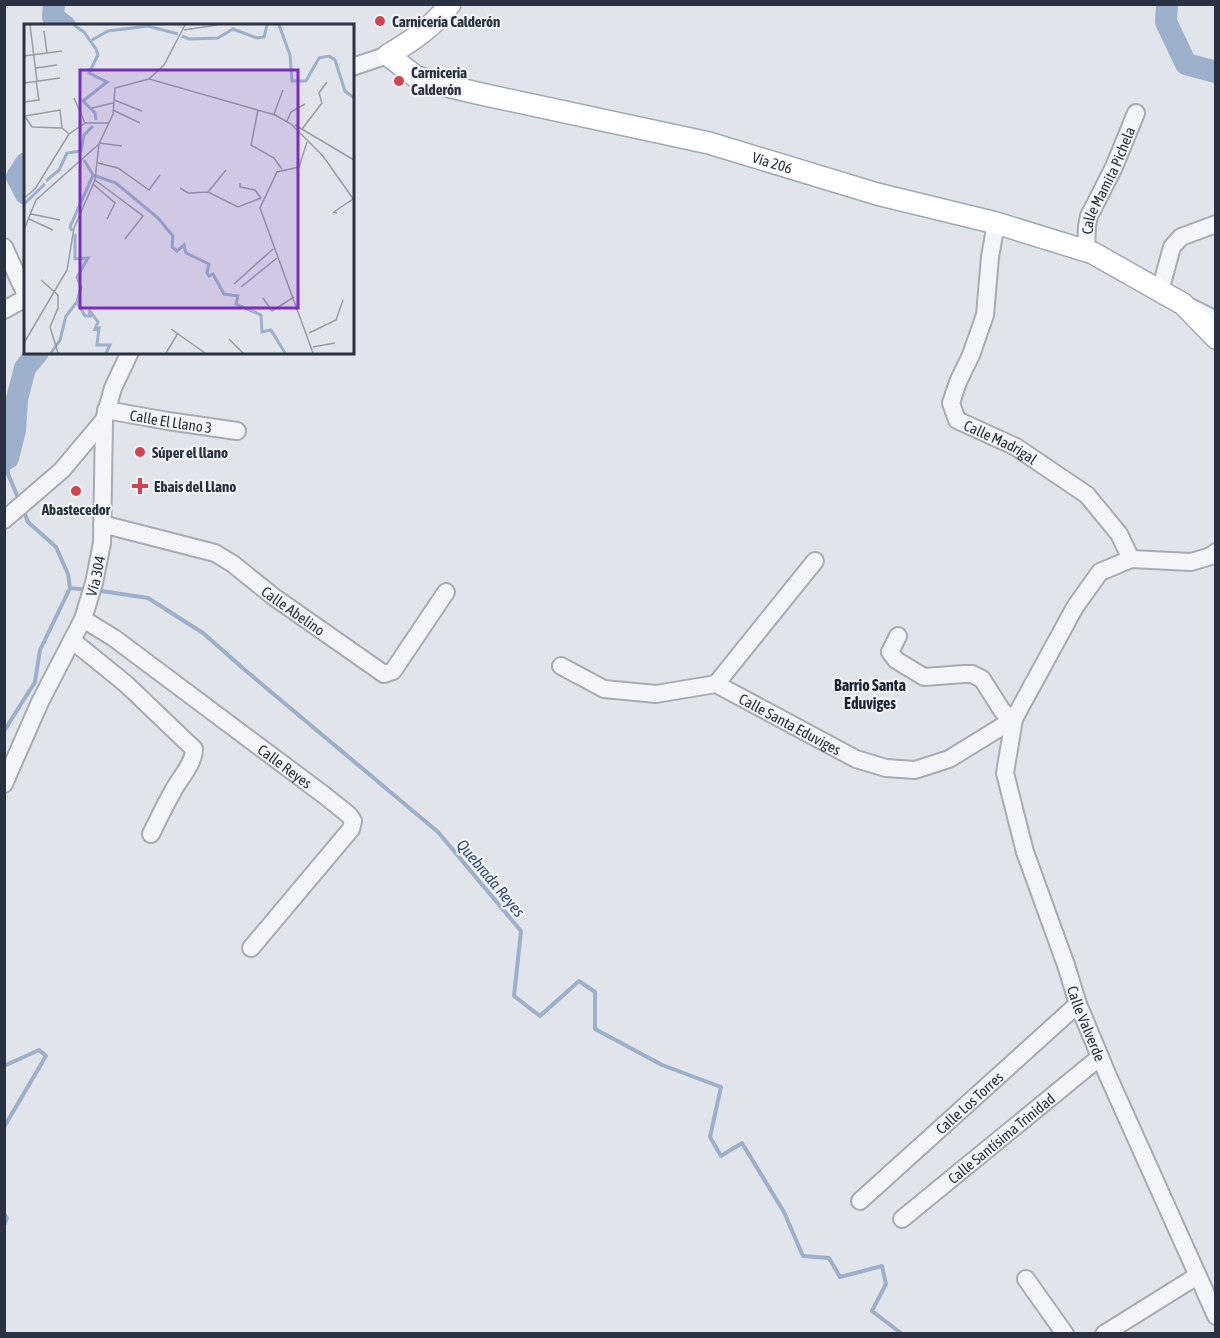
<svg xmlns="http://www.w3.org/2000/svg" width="1220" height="1338" font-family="'Asap Condensed',sans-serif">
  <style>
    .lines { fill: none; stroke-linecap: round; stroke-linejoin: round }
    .stream { stroke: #9cafcb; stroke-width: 4 }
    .river { stroke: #9cafcb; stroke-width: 22 }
    .minor-casing { stroke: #a6abb4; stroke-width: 20 }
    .major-casing { stroke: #a0a8b6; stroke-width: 24 }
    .minor { stroke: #f4f5f8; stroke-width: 16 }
    .major { stroke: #fff; stroke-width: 21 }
    .poi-dot { fill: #d04550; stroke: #f1f3f7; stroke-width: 2 }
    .labels { text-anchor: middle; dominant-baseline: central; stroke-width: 4.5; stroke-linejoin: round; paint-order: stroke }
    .poi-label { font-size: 15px; font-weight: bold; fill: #293142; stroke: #f1f3f7; text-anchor: start }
    .street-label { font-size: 15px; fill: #293142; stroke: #f1f3f7 }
    .neighbourhood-label { font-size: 16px; font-weight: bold; fill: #1b2233; stroke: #f1f3f7 }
    .water-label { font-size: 16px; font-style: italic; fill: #334c77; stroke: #f1f3f7 }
    .inset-river { fill: none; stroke: #9cafcb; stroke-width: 3 }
    .inset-road { fill: none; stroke: #979ca7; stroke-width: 1.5 }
    .view { fill: #7b2cbf; fill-opacity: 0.15; stroke: #7b2cbf; stroke-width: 3 }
    .inset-edge { fill: none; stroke: #293142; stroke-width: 3 }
  </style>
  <rect width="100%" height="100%" fill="#e1e4ea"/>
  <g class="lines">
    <path class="stream" d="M 8,458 L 8,474 L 19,500
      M 70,588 L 88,590
      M 95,590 L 148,598 L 203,633 L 245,670 L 438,832 L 521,931 L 514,996 L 540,1016 L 579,981 L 595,992 L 595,1029 L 662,1065 L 721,1087 L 710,1137 L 721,1156 L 742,1143 L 784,1212 L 803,1256 L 829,1258 L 840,1277 L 882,1266 L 886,1284 L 872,1311 L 902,1334
      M 4,731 L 35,682 L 40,650 L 70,588 L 68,574 L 56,547 L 28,522 L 23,509
      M 4,1066 L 39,1050 L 46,1056 L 4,1127
      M 4,1214 L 7,1218 L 4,1225"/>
    <path class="river" d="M 54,4 L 53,17 L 65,26
      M 1167,4 L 1166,22 L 1186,64 L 1216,72
      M 26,163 L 17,177 L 26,194
      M 4,460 L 8,458 L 15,430 L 17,399 L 25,368 L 38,352"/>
    <defs>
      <g id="minor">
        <path d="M 352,67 L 388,55"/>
        <path id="s1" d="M 996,223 L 990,257 L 985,315 L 971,355 L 958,382 L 951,403 L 957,420 L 1016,447 L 1087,495 L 1119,534 L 1131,559"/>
        <path d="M 4,247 L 26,295"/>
        <path id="s2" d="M 1086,251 L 1087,226 L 1089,216 L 1114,167 L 1136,113"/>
        <path d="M 1160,291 L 1172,247 L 1181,237 L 1216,224"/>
        <path d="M 1192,308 L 1216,320"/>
        <path d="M 4,310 L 26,298"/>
        <path id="s3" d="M 106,410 L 168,421 L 237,431"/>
        <path d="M 4,520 L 62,470 L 104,420"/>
        <path id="s4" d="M 102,524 L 215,553 L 233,564 L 274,597 L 384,674 L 393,671 L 446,592"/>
        <path id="s5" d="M 1216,552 L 1211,556 L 1191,562 L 1131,559 L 1100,572 L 1075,607 L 1014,719 L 1005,773 L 1025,852 L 1066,965 L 1078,1004 L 1108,1076 L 1216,1316"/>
        <path id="s6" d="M 83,619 L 114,638 L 324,795 L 349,815 L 353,821 L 351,829 L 251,948"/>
        <path d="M 898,636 L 890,652 L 896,660 L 924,677 L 964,674 L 972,674 L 982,679 L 1003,712 L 1014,719"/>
        <path d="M 73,641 L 126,684 L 194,749 C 194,764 179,779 173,791 C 165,805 158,820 151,834"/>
        <path id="s7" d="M 561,666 L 604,689 L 656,694 L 716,684 L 856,759 L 886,768 L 915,770 L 949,759 L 1014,719"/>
        <path d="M 716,684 L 815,561"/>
        <path id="s8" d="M 4,784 L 40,702 L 83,619 L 94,583 L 102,543 L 104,420 L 113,388 L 130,352"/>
        <path id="s9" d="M 860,1201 L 1078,1004"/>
        <path id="s10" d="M 902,1219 L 1100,1057"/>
        <path d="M 1026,1279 L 1065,1334"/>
        <path d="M 1104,1334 L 1197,1276"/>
      </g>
      <g id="major">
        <path id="s11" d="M 450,4 C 434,26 412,41 388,55 L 415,76 L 434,83 L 481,94 L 709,143 L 877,194 L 996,223 L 1093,253 L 1183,304 L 1216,338"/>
      </g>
    </defs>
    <use href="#minor" class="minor-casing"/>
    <use href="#major" class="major-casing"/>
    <use href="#minor" class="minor"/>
    <use href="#major" class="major"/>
  </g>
  <g class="poi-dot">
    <circle cx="380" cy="21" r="6"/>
    <circle cx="399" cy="81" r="6"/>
    <circle cx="140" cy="452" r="6"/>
    <path d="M137 477h6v6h6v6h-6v6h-6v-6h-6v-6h6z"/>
    <circle cx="76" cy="491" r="6"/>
  </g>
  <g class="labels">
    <g class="poi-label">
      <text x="392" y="21">Carnicería Calderón</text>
      <text x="411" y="72">Carniceria<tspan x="411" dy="17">Calderón</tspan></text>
      <text x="152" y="452">Súper el llano</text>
      <text x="154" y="486">Ebais del Llano</text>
      <text x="76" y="509" text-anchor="middle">Abastecedor</text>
    </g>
    <g class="street-label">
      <text stroke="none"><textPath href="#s11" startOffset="483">Vía 206</textPath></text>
      <text stroke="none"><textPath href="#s2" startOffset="75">Calle Mamita Pichela</textPath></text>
      <text stroke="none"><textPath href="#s3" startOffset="66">Calle El Llano 3</textPath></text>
      <text stroke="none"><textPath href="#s1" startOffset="254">Calle Madrigal</textPath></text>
      <text stroke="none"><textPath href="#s8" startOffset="228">Vía 304</textPath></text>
      <text stroke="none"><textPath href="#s4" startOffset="214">Calle Abelino</textPath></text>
      <text stroke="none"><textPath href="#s7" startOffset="246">Calle Santa Eduviges</textPath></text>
      <text stroke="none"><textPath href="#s6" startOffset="250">Calle Reyes</textPath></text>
      <text stroke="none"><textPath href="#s5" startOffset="610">Calle Valverde</textPath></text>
      <text stroke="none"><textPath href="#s9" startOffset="147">Calle Los Torres</textPath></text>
      <text stroke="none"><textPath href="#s10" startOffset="128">Calle Santísima Trinidad</textPath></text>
    </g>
    <g class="neighbourhood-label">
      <text x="870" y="685">Barrio Santa<tspan x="870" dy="18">Eduviges</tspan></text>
    </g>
    <g class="water-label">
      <text transform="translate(491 878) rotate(50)">Quebrada Reyes</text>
    </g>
  </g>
  <g transform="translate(24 24)">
    <rect width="330" height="330" fill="#e1e4ea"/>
    <path class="inset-river" d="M 50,1 L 60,8 L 72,25 L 74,31 L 65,49 L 83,58 L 59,77 L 71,89 L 72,96M 255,1 L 266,31 L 268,57 L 282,57 L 295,34 L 305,32 L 311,36 L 321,67 L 330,74M 158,12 L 165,15 L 194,14 L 209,5 L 233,14 L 240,13 L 243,1M 68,16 L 84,7 L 124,2 L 154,10M 69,151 L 92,159 L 134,194 L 149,212 L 148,223 L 153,227 L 160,221 L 162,229 L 185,240 L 183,249 L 185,252 L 189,250 L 200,270 L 214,272 L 212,280 L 237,291 L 238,308 L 247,306 L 261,329M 22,157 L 35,146 L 43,129 L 57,127 L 60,111 L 69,102M 0,180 L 21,160M 48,207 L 46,203 L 69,151 L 60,136M 54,280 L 61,292 L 66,292 L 65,286 L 74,298 L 71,305 L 75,304 L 73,321 L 86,321 L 82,329M 27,329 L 36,316 L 42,292 L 53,278 L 57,263 L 53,253 L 64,234 L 51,235 L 51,210"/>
    <path class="inset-road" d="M 6,1 L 13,57M 161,1 L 140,41 L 125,55 L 251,91 L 267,100 L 299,132 L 330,176M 160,6 L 193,1M 20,7 L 23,29M 0,32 L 38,27M 12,44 L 33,41M 0,59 L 36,54M 50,74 L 61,99M 90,76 L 118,87M 0,78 L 15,76 L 12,57M 68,84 L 89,79M 89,86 L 116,99M 234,86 L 227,121 L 250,134 L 258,145M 250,90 L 259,66M 0,91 L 8,103 L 38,104 L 45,110M 1,92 L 36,86 L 38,104M 263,97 L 267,88 L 281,80M 271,101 L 330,136M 278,105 L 298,79 L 295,69 L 303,58M 283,118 L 275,143 L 253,148 L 236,184 L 289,329M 75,119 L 98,122M 74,139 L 94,144 L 125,166 L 136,151M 71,156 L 119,192 L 101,215M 216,159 L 216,163 L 231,166 L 237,174M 69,160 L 91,179 L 83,195M 156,164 L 164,169 L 184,168 L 214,183 L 237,174M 184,168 L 202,146M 0,174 L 11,165 L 45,110 L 61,99 L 84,99M 313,189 L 310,188 L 329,175M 7,190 L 36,196M 5,195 L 29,206M 0,206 L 12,176 L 75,120M 17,256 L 34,271 L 34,284 L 26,303 L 34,329M 210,260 L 249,225M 217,263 L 253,234M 239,274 L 248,287 L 270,273M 147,305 L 181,329M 285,309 L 312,296 L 319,276M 205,315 L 219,329M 0,319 L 43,246 L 50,204 L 71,156 L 75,120 L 89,90 L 91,64 L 125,55M 289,323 L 311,319M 142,329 L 154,309"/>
    <path class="view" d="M 56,46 L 274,46 L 274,284 L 56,284 Z"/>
    <rect width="330" height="330" class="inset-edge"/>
  </g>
  <rect width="1220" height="1338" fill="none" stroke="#293142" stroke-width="12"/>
</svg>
